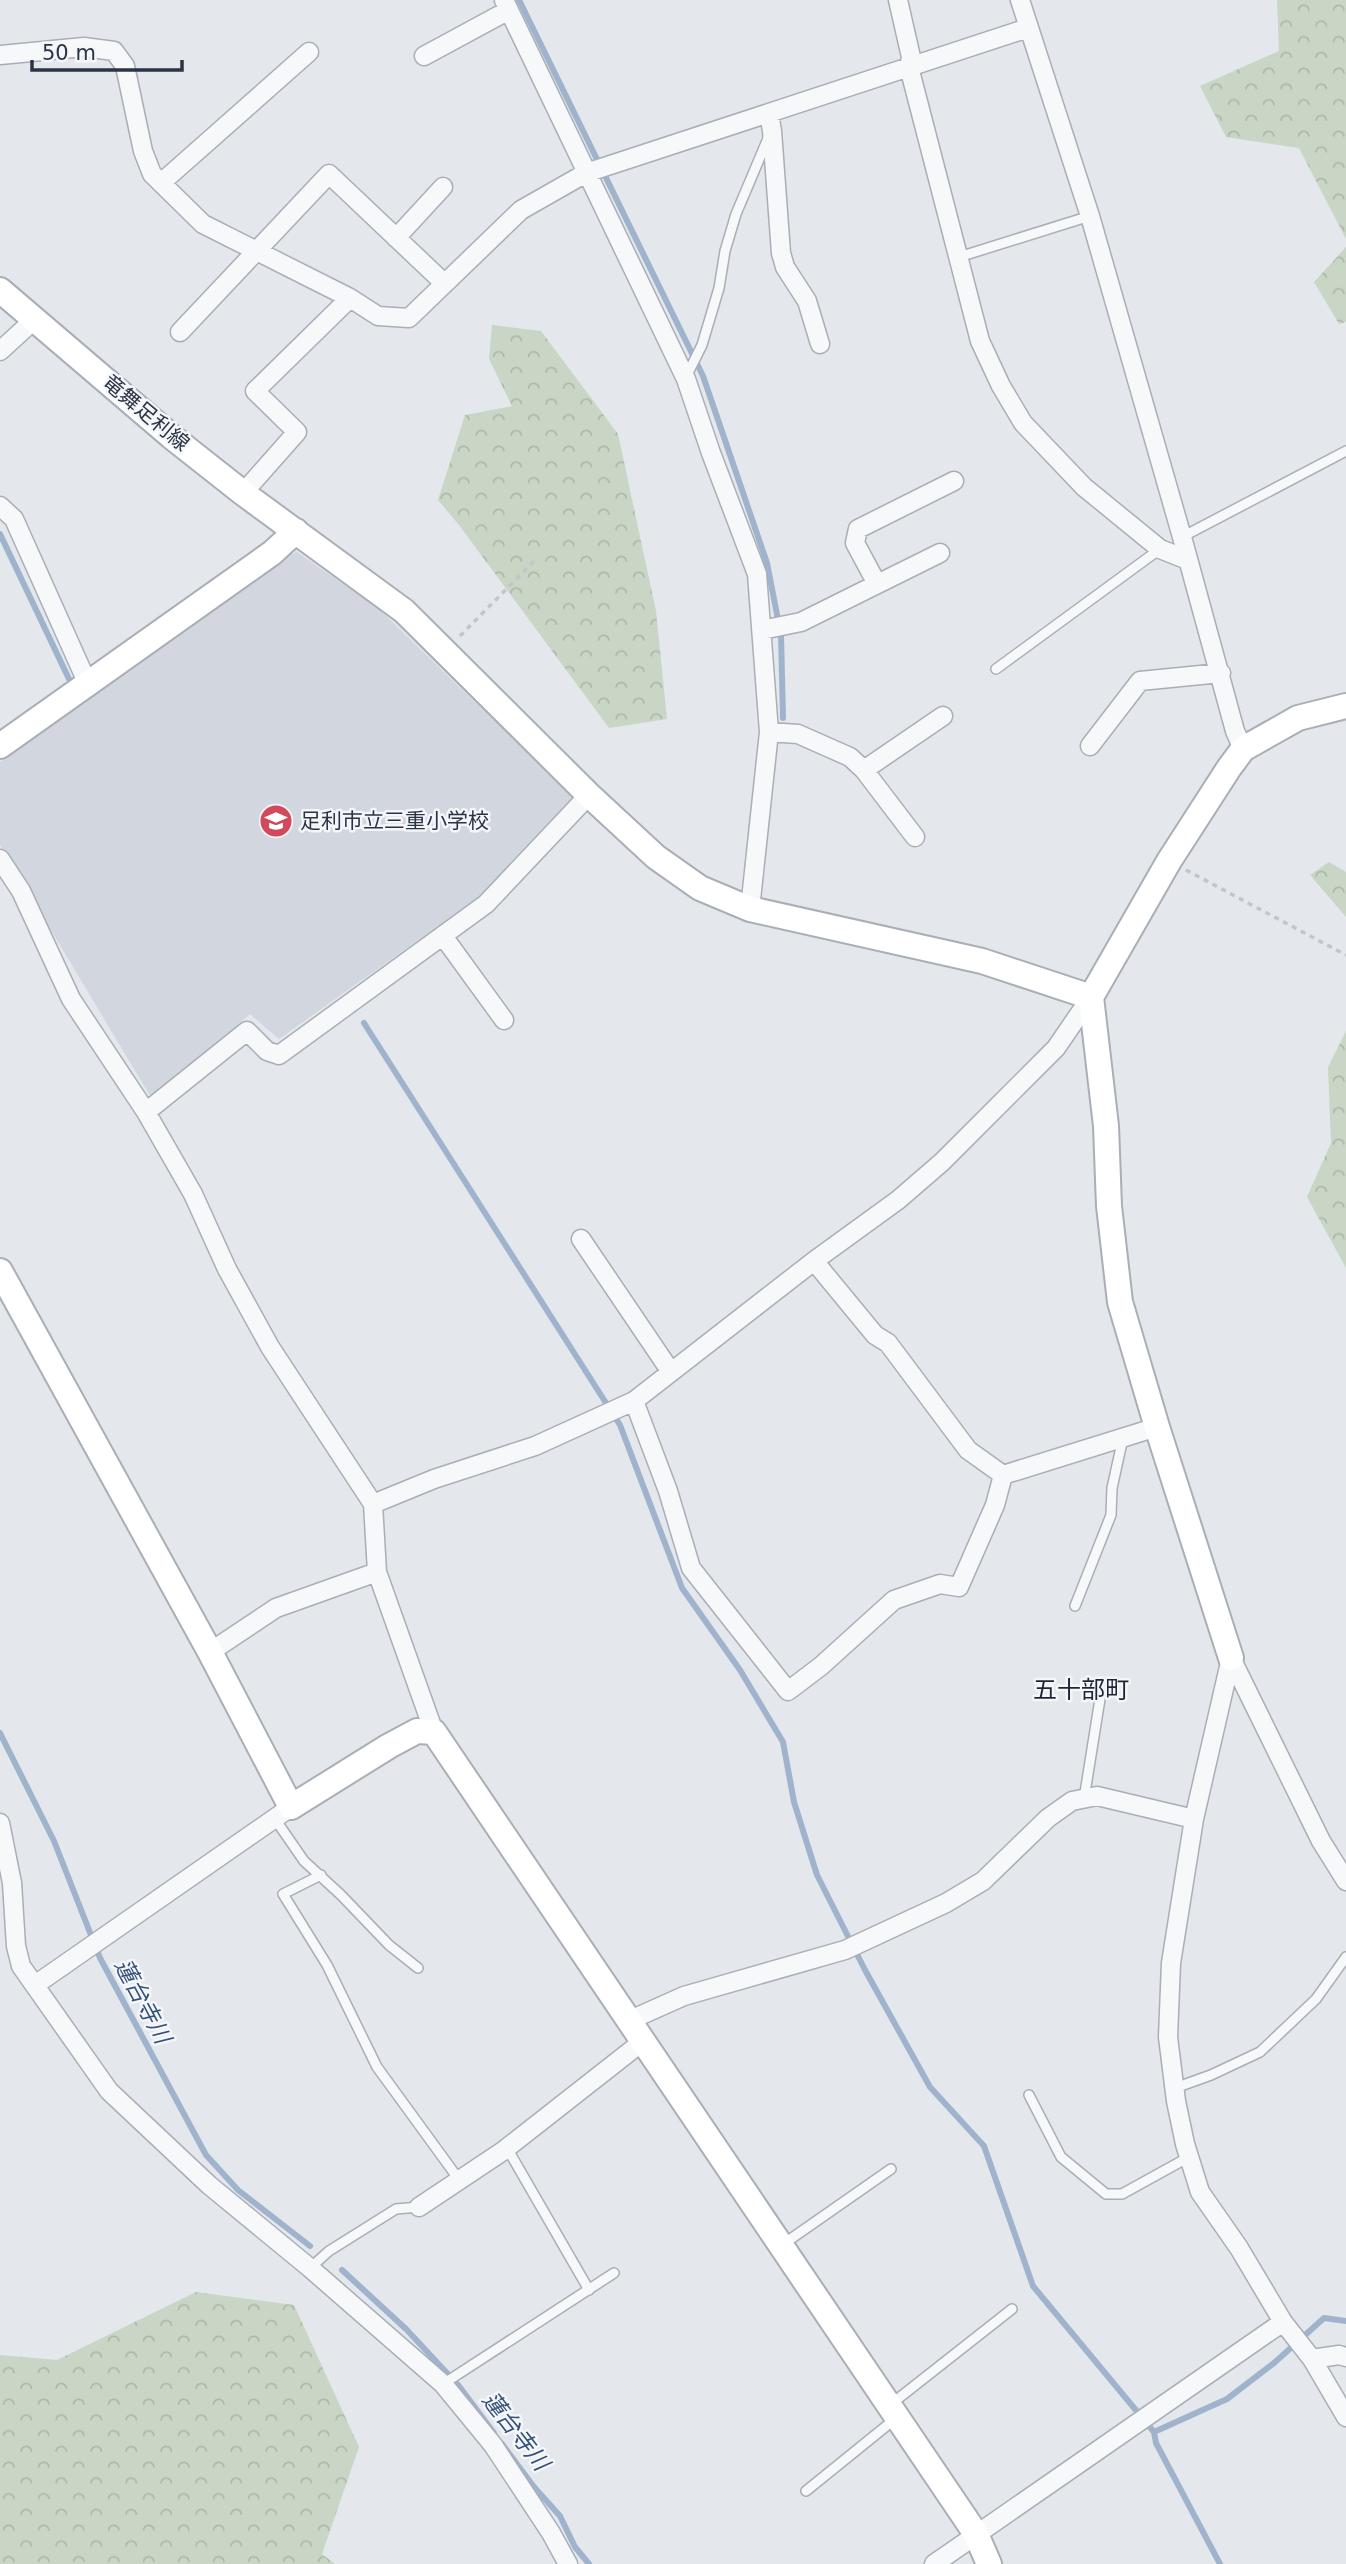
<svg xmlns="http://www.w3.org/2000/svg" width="1346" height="2564" font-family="'DejaVu Sans','Noto Sans JP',sans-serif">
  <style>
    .built { fill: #d2d6de }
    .forest { fill: url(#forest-crowns) }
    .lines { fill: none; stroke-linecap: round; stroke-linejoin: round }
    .stream { stroke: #9fb4cc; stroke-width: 6 }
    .lane-casing { stroke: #a9aeb7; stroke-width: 12 }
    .street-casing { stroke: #a9aeb7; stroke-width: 21 }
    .secondary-casing { stroke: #a9aeb7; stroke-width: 28 }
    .path { stroke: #c2c5cb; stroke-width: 3.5; stroke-dasharray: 5 5; stroke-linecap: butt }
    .lane { stroke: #f7f8fa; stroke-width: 9 }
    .street { stroke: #f7f8fa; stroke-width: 18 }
    .secondary { stroke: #fff; stroke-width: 24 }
    .labels { text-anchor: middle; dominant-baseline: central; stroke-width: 5; stroke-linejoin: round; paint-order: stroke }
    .street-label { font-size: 21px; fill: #2b3445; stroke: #f4f6f9 }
    .poi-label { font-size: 21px; fill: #2b3445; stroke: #f4f6f9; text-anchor: start }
    .water-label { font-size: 23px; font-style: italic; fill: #34527a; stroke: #f4f6f9 }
    .quarter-label { font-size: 24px; fill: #1d2536; stroke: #f4f6f9 }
  </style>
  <defs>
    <pattern id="forest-crowns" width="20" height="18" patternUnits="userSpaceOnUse" patternTransform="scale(1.75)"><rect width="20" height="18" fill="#c9d6c5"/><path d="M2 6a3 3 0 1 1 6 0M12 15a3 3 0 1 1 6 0" fill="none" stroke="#adb8ab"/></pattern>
  </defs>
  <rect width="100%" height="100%" fill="#e4e7ec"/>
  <path class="built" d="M 297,552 L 380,610 L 574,798 L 483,894 L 279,1039 L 250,1014 L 152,1099 L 0,845 L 0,762 L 275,561 Z"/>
  <path class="forest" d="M 1277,0 L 1346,0 L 1346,239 L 1299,148 L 1226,137 L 1200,86 L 1279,51 Z
    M 1346,247 L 1346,322 L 1339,324 L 1314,282 Z
    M 492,325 L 541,331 L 618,434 L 656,611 L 667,719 L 609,728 L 459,525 L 438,500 L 465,415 L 512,406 L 489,359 Z
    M 1329,862 L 1346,872 L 1346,917 L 1310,875 Z
    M 1346,1031 L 1346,1268 L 1307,1197 L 1331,1143 L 1328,1067 Z
    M 196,2292 L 294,2305 L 359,2447 L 322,2554 L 335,2564 L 0,2564 L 0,2355 L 57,2360 Z"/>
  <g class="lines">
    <path class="stream" d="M 519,0 L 703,376 L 767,563 L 781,635 L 783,718
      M 0,534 L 69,679
      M 364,1023 L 620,1425 L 682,1588 L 740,1670 L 783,1742 L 794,1802 L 817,1875 L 865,1970 L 930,2087 L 984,2146 L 1033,2286 L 1154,2432 L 1227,2399 L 1274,2363 L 1324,2318 L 1346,2321
      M 0,1733 L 54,1841 L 100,1958 L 206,2155 L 238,2190 L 310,2246
      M 342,2270 L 406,2329 L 459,2386 L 494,2433
      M 1154,2432 L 1156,2443 L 1220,2564
      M 502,2444 L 534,2487 L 560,2516 L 575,2547 L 589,2564"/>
    <defs>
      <path id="lane" d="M 959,257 L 1090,216
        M 686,377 L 702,345 L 719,288 L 725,251 L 736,214 L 769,136
        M 1182,537 L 1346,451
        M 996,669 L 1160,549
        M 1075,1606 L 1111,1515 L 1112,1488 L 1123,1438
        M 1084,1799 L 1100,1699
        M 275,1819 L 304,1861 L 341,1895 L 389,1945 L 418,1968
        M 321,1875 L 283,1894 L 327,1965 L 377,2067 L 460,2181
        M 1175,2088 L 1211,2075 L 1260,2052 L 1316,1999 L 1346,1957
        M 1029,2095 L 1061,2157 L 1106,2194 L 1122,2194 L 1189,2157
        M 507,2148 L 589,2290
        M 782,2245 L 891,2169
        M 310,2268 L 329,2251 L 396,2209 L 419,2207
        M 443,2384 L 614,2273
        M 890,2405 L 1012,2309
        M 806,2491 L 895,2419"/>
      <path id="street" d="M 504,0 L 686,379 L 711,453 L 757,574 L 769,732 L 750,909
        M 898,0 L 911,57 L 909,67 L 980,341 L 1001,386 L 1023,423 L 1084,487 L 1160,549 L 1188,560
        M 1020,0 L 1090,216 L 1182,537 L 1235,731 L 1243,749
        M 0,55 L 84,47 L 114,51 L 125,66 L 143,151 L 152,174 L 203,224 L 350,298 L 378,316 L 409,318 L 521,210 L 586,173 L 1028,28
        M 424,56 L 509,10
        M 769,113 L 772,131 L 781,253 L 785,267 L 807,301 L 820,344
        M 161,183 L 309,52
        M 396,238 L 443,187
        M 180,332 L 329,174 L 444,283
        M 0,351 L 35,319
        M 243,493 L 297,432 L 255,391 L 350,298
        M 0,506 L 14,519 L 87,682
        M 877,584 L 855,543 L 858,529 L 954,481
        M 762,630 L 801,622 L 940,553
        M 769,732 L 798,734 L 850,757 L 864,770 L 915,837
        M 1090,746 L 1140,681 L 1221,673
        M 864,770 L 943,716
        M 0,859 L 21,891 L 71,999 L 146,1112 L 193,1194 L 227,1269 L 270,1347 L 373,1504 L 377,1572 L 434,1732
        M 443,936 L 504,1020
        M 146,1112 L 247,1031 L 267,1051 L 279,1055 L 486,904 L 589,795
        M 581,1239 L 671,1372
        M 814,1261 L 875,1335 L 888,1343 L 968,1450 L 1003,1475
        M 634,1401 L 668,1491 L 691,1568 L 788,1691 L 821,1666 L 894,1600 L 940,1584 L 959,1587 L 995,1505 L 1003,1475
        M 1003,1475 L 1157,1427
        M 373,1504 L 434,1479 L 535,1446 L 634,1401 L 814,1261 L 898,1200 L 942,1162 L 1056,1048 L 1091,997
        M 210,1652 L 276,1608 L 377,1572
        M 1231,1658 L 1194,1819 L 1171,1963 L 1168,2037 L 1176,2101 L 1185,2144 L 1200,2192 L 1239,2248 L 1283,2322 L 1312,2359 L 1346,2417
        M 1231,1658 L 1321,1841 L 1346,1881
        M 0,1823 L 12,1883 L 16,1946 L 21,1966 L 109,2091 L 209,2185 L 310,2268 L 443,2384 L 493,2445 L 551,2533 L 568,2564
        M 35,1985 L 291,1807
        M 628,2021 L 684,1996 L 845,1950 L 946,1903 L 983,1881 L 1048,1818 L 1072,1801 L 1097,1796 L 1194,1819
        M 419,2207 L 503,2151 L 642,2042
        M 1312,2359 L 1339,2355 L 1346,2357
        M 934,2564 L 1283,2322"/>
      <path id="secondary" d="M 0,290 L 172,437 L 243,493 L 404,611 L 589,795 L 656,857 L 700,888 L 750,909 L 982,961 L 1091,997
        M 0,746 L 272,553 L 296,531
        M 0,1271 L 210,1652 L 291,1807 L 389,1746 L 417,1731 L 434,1732 L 976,2534 L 989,2564
        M 1231,1658 L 1157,1427 L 1120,1302 L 1109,1206 L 1106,1126 L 1091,997 L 1169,861 L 1229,768 L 1243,749 L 1298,718 L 1346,706"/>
    </defs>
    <use href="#lane" class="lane-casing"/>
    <use href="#street" class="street-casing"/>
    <use href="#secondary" class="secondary-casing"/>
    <path class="path" d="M 460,636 L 537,558
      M 1186,870 L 1346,955"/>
    <use href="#lane" class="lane"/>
    <use href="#street" class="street"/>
    <use href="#secondary" class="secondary"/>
  </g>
  <defs>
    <symbol id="school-disc" viewBox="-11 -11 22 22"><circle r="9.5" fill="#d1495b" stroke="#f4f6f9"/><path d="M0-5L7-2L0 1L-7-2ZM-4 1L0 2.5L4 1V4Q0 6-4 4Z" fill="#fff"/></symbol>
  </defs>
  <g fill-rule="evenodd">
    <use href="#school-disc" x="257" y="802" width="38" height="38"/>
  </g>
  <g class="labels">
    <g class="street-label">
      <text transform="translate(146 413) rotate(40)">竜舞足利線</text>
    </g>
    <g class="poi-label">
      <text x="300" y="821">足利市立三重小学校</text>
    </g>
    <g class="water-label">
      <text transform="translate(143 2001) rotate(62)">蓮台寺川</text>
      <text transform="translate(516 2431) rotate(52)">蓮台寺川</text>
    </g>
    <g class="quarter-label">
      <text x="1081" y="1690">五十部町</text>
    </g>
  </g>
  <path d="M32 60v10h150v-10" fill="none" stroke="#2b3445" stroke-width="3.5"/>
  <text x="42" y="60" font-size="21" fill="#2b3445" stroke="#f4f6f9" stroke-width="5" paint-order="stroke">50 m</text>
</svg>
